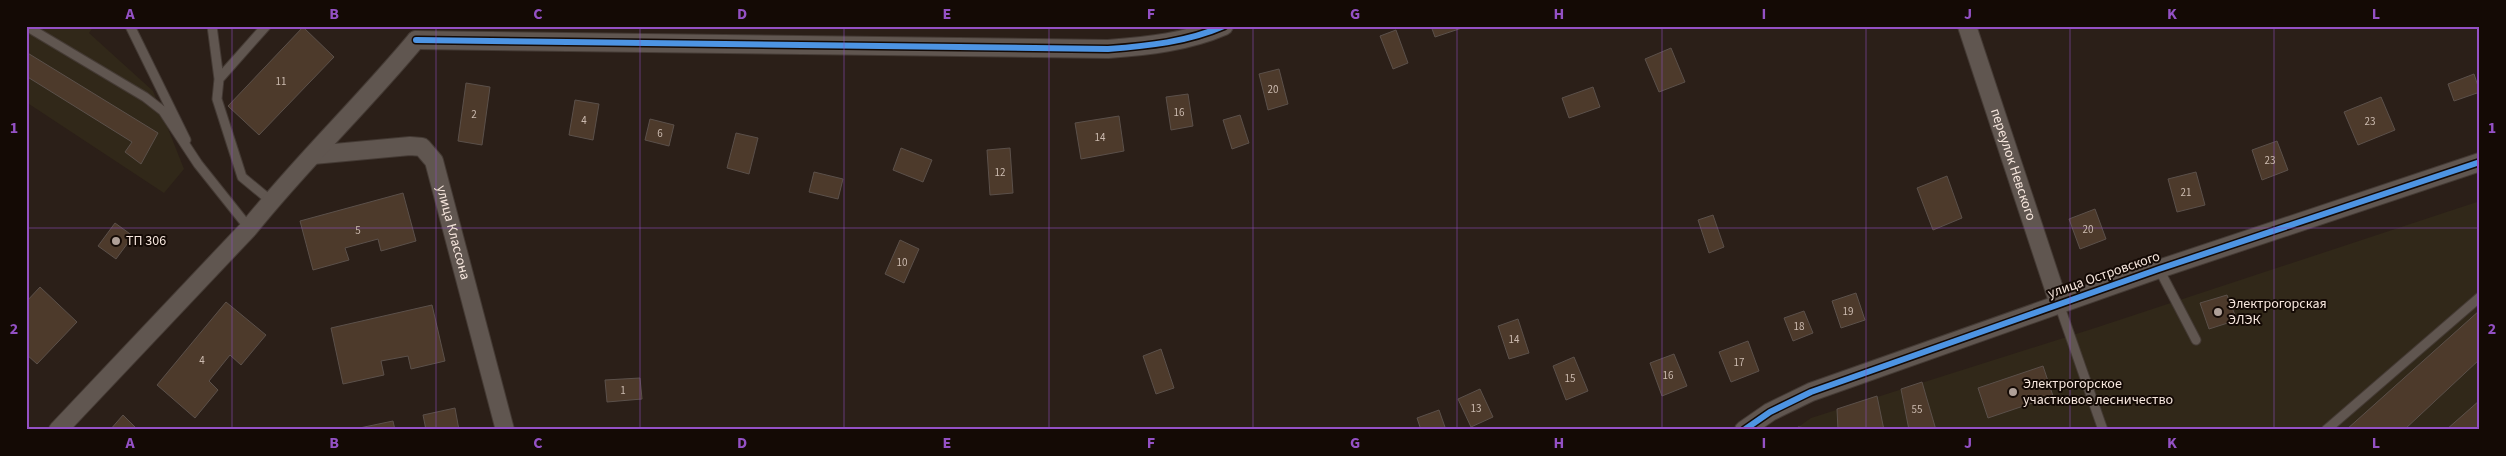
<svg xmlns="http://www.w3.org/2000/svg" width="2506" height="456" font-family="'Source Sans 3',sans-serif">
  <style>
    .industrial { fill: #312819 }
    .building { fill: #4d3a2b; stroke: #5b504a }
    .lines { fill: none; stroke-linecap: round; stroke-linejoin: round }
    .service-casing { stroke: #443a34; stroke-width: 11 }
    .minor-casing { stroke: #443a34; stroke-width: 20 }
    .service { stroke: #605650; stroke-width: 9 }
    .minor { stroke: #605650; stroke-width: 18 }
    .cycleway-casing { stroke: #140a05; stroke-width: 9 }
    .cycleway { stroke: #4d94e3; stroke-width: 6 }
    .grid { fill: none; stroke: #9451c5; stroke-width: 1; stroke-opacity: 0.55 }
    .poi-dot { fill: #afa098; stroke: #140a05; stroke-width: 2 }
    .labels { text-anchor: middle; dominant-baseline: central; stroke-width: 4; stroke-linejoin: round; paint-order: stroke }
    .number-label { font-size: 11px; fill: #ccbbb0 }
    .street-label { font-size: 14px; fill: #f6e6dd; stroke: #140a05 }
    .poi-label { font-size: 14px; fill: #f6e6dd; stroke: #140a05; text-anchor: start }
    .neatline { fill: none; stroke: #9451c5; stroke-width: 2 }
    .grid-label { font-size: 16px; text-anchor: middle; font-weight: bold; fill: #9451c5 }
  </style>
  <rect width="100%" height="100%" fill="#2b1f18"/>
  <path class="industrial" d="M 26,26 L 94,26 L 89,33 L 153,91 L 184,169 L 164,193 L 26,102 Z
    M 2480,201 L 2480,430 L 1794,430 L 1811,418 L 2098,327 Z"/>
  <path class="building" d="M 1431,26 L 1468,26 L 1435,37 Z
    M 303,27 L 334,57 L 259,135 L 228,106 Z
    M 1396,30 L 1408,63 L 1393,69 L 1380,36 Z
    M 1671,48 L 1685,82 L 1659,92 L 1645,59 Z
    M 26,52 L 158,133 L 141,164 L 125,152 L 132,142 L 26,76 Z
    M 1279,69 L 1288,104 L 1268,110 L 1259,74 Z
    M 2474,74 L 2480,92 L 2454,101 L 2448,84 Z
    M 466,83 L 490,87 L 482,145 L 458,141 Z
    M 1593,87 L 1600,107 L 1569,118 L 1562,98 Z
    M 1188,94 L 1193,126 L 1171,130 L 1166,97 Z
    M 2381,97 L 2395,130 L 2358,145 L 2344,112 Z
    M 575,100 L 599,104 L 593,140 L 569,135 Z
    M 1240,115 L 1249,143 L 1232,149 L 1223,120 Z
    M 1119,116 L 1124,151 L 1081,159 L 1075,123 Z
    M 650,119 L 674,125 L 669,146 L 645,140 Z
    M 736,133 L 758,138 L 749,174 L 727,168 Z
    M 2277,141 L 2288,170 L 2262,180 L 2252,150 Z
    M 901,148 L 932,160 L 923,182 L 893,170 Z
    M 1010,148 L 1013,193 L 990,195 L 987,150 Z
    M 814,172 L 843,179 L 838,199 L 809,192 Z
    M 2196,172 L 2205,205 L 2177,212 L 2168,179 Z
    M 1947,176 L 1962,218 L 1933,230 L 1917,188 Z
    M 403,193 L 416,241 L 381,251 L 378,239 L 345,248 L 349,260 L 313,270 L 300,221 Z
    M 2095,209 L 2106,239 L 2080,249 L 2069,219 Z
    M 1713,215 L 1724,247 L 1709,253 L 1698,220 Z
    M 115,223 L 133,236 L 116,259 L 98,246 Z
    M 900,240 L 919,249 L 904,283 L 885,274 Z
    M 40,287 L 77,322 L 37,364 L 26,354 L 26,302 Z
    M 1856,293 L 1865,320 L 1841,328 L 1832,301 Z
    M 2227,295 L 2237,320 L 2209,329 L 2200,303 Z
    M 226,302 L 266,335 L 241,365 L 230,355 L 209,381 L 218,390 L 195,418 L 157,385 Z
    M 432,305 L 445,361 L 411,369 L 408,356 L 381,361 L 384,375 L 343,384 L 331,328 Z
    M 2480,310 L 2480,359 L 2404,430 L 2346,430 Z
    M 1804,311 L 1813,333 L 1793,341 L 1784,318 Z
    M 1518,319 L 1529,353 L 1509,359 L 1498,326 Z
    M 1748,341 L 1759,371 L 1731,382 L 1719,352 Z
    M 1161,349 L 1174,388 L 1156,394 L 1143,356 Z
    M 1674,354 L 1687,386 L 1662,396 L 1650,363 Z
    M 1574,357 L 1588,391 L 1566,400 L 1553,366 Z
    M 2043,366 L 2053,396 L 1988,418 L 1978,388 Z
    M 640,378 L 642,399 L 607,402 L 605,380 Z
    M 1922,382 L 1936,430 L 1909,430 L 1901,389 Z
    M 1480,389 L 1493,417 L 1471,427 L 1458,399 Z
    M 1877,396 L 1884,430 L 1838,430 L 1837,409 Z
    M 2480,400 L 2480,430 L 2446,430 Z
    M 455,408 L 459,430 L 426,430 L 423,415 Z
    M 1439,410 L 1446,430 L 1421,430 L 1417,418 Z
    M 123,415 L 138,430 L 110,430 Z
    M 393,421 L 395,430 L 350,430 Z
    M 1798,427 L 1823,430 L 1798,430 Z"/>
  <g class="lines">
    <defs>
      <path id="service" d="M 26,26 L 145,97 L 163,111 L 198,164 L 249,228
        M 130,26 L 186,140
        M 212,26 L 219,79
        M 266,26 L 219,79 L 217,99 L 242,177 L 271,201
        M 2159,269 L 2196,340
        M 2059,304 L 2103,430
        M 2326,430 L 2480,297"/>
      <g id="minor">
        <path id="s1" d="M 1967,26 L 2059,304"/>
        <path d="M 416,40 L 1108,49 C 1148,46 1187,42 1224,26"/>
        <path id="s2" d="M 313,155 L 410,146 L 422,147 L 434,161 L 505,430"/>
        <path d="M 58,430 L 249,228 C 301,163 362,105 416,40"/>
        <path d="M 1744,430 L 1770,412 L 1811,392 L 2159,269 L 2480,162"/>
      </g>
    </defs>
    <use href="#service" class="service-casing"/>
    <use href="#minor" class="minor-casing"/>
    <use href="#service" class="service"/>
    <use href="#minor" class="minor"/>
    <defs>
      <path id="cycleway" d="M 416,40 L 1108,49 C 1148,46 1187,42 1224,26
        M 1744,430 L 1770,412 L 1811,392 L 2159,269 L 2480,162"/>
    </defs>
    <use href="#cycleway" class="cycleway-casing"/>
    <use href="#cycleway" class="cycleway"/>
  </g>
  <path class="grid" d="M 232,26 L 232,430M 436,26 L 436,430M 640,26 L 640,430M 844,26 L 844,430M 1049,26 L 1049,430M 1253,26 L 1253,430M 1457,26 L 1457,430M 1662,26 L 1662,430M 1866,26 L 1866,430M 2070,26 L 2070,430M 2274,26 L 2274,430M 26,228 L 2480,228"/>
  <g class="poi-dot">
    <circle cx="116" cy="241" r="5"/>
    <circle cx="2218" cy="312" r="5"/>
    <circle cx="2013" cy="392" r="5"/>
  </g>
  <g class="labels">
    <g class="number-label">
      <text x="281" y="81">11</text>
      <text x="1273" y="89">20</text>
      <text x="1179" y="112">16</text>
      <text x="474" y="114">2</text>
      <text x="584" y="120">4</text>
      <text x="2370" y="121">23</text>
      <text x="660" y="133">6</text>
      <text x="1100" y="137">14</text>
      <text x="2270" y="160">23</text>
      <text x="1000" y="172">12</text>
      <text x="2186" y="192">21</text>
      <text x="2088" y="229">20</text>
      <text x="358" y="230">5</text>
      <text x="902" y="262">10</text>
      <text x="1848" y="311">19</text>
      <text x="1799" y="326">18</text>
      <text x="1514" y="339">14</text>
      <text x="202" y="360">4</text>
      <text x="1739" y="362">17</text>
      <text x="1668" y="375">16</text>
      <text x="1570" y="378">15</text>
      <text x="623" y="390">1</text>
      <text x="1476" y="408">13</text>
      <text x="1917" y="409">55</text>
    </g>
    <g class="street-label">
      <text stroke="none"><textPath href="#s1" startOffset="146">переулок Невского</textPath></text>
      <text stroke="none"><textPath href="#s2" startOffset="202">улица Классона</textPath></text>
      <text transform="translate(2104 275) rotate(-19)">улица Островского</text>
    </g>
    <g class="poi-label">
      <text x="126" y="241">ТП 306</text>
      <text x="2228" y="304">Электрогорская<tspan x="2228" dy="16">ЭЛЭК</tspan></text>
      <text x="2023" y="384">Электрогорское<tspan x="2023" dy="16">участковое лесничество</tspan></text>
    </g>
  </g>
  <rect width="2506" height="456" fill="none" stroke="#140a05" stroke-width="55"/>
  <rect x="28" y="28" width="2450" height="400" class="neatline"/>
  <g class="grid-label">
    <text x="130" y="19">A</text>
    <text x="334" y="19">B</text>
    <text x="538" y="19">C</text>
    <text x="742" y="19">D</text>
    <text x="947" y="19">E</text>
    <text x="1151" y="19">F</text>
    <text x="1355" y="19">G</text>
    <text x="1559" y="19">H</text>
    <text x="1764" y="19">I</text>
    <text x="1968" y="19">J</text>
    <text x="2172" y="19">K</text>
    <text x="2376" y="19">L</text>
    <text x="14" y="133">1</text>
    <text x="2492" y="133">1</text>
    <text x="14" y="334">2</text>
    <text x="2492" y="334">2</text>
    <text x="130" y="448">A</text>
    <text x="334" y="448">B</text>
    <text x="538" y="448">C</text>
    <text x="742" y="448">D</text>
    <text x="947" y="448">E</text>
    <text x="1151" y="448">F</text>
    <text x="1355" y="448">G</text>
    <text x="1559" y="448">H</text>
    <text x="1764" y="448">I</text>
    <text x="1968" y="448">J</text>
    <text x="2172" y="448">K</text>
    <text x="2376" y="448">L</text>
  </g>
</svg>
